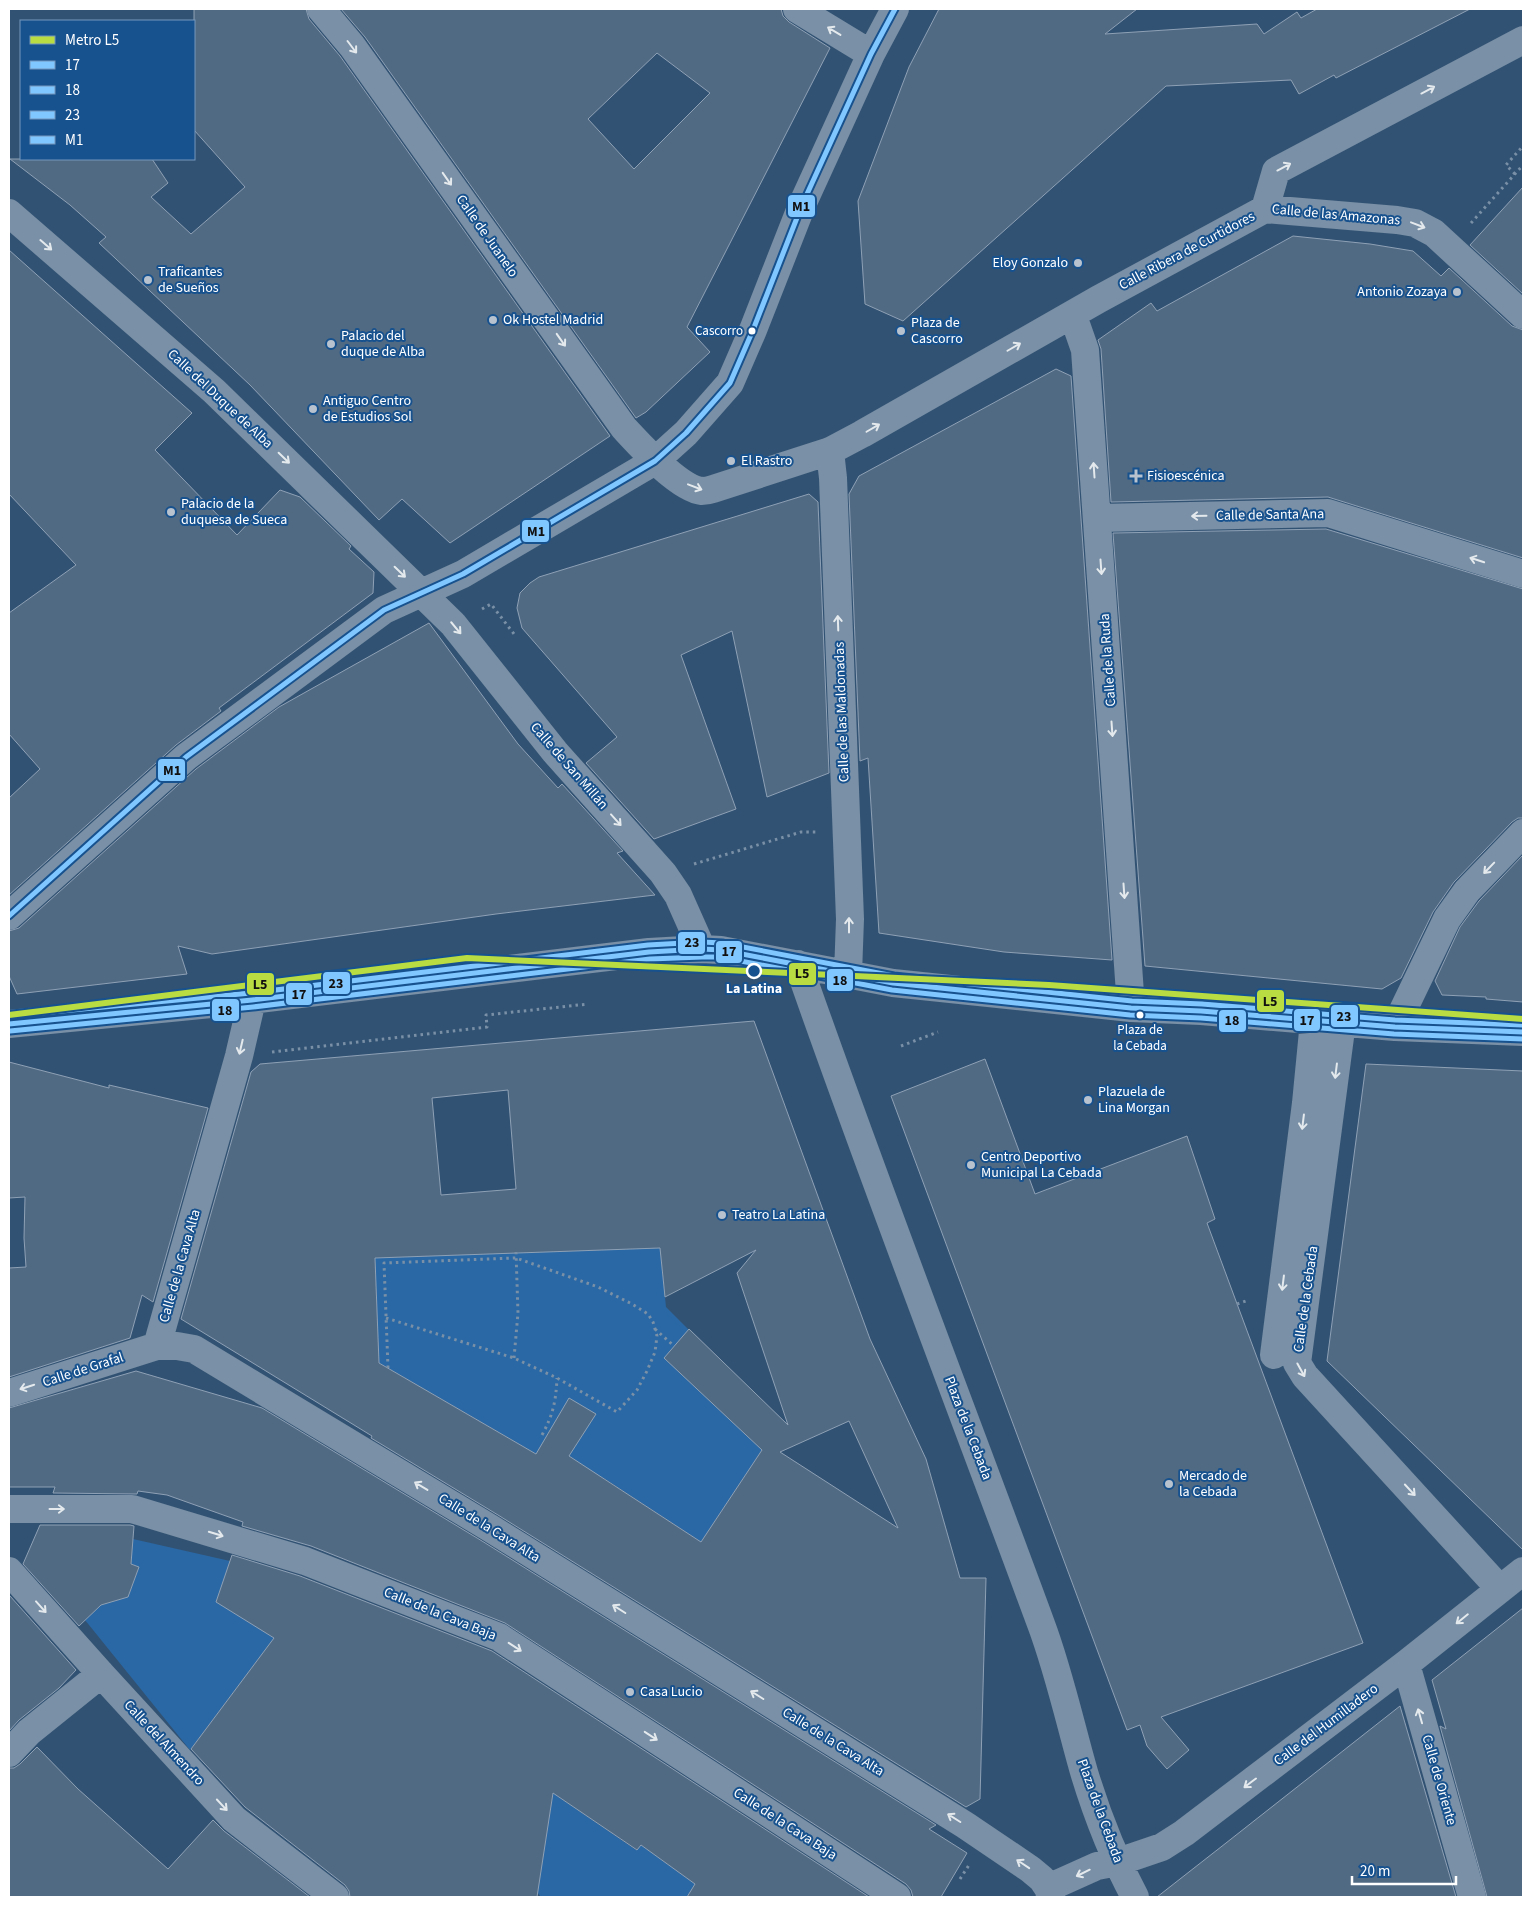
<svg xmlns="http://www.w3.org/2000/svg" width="1532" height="1906" font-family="'Source Sans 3',sans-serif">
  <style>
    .green { fill: #2a68a5 }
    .building { fill: #516a84; stroke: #8ea1b5; fill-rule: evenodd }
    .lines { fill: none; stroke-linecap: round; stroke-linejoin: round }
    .path { stroke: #7990a6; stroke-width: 3; stroke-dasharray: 2.5 4; stroke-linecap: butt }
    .minor { stroke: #7990a6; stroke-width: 28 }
    .bus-1-casing { stroke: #17518e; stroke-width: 9 }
    .bus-2-casing { stroke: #17518e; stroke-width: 9 }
    .bus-3-casing { stroke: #17518e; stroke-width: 9 }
    .bus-4-casing { stroke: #17518e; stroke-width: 9 }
    .bus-1 { stroke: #80c6ff; stroke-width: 5 }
    .bus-2 { stroke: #80c6ff; stroke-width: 5 }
    .bus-3 { stroke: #80c6ff; stroke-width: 5 }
    .bus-4 { stroke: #80c6ff; stroke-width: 5 }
    .metro-1-casing { stroke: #17518e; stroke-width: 10 }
    .metro-1 { stroke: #b8dc41; stroke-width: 6 }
    .oneway { stroke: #e4e9ed }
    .poi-dot { fill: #b7c2ce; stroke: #17518e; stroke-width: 2 }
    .bus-dot { fill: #fff; stroke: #17518e; stroke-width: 2 }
    .stop-dot { fill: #17518e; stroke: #fff; stroke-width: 2.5 }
    .labels { text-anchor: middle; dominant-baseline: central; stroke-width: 4; stroke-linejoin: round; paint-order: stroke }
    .bus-label { font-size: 13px; fill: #fff; stroke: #17518e; text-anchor: end }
    .street-label { font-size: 14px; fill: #fff; stroke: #17518e }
    .poi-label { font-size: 14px; fill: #fff; stroke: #17518e; text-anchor: start }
    .stop-label { font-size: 14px; font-weight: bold; fill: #fff; stroke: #17518e }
    .line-badge { stroke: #17518e; stroke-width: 2 }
    .pale-badge-label { font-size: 14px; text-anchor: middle; font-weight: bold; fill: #111 }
  </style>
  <rect width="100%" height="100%" fill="#325273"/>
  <path class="green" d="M 659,1238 L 666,1307 L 689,1330 L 762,1450 L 701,1542 L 605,1479 L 538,1455 L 379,1363 L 375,1258 Z
    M 133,1539 L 230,1561 L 274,1638 L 190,1750 L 85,1620 L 101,1605 L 128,1597 L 139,1567 L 131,1564 Z
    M 553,1793 L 636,1850 L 641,1845 L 706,1892 L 703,1897 L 691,1897 L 688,1895 L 687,1897 L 541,1897 L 537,1892 Z"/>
  <path class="building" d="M 194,9 L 306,9 L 309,19 L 340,56 L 610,436 L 450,543 L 402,499 L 379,520 L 250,385 L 99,243 L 106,237 L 70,205 L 10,159 L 152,159 L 168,183 L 151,197 L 191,234 L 245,187 L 194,130 Z
    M 341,9 L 781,9 L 783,16 L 789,22 L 830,48 L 687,327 L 710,352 L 646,412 L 636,418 L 365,37 ZM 657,53 L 710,93 L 634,169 L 588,119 Z
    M 939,9 L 1137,9 L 1105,34 L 1257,24 L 1264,34 L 1297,12 L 1301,18 L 1317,9 L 1470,9 L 1336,78 L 1334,75 L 1299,94 L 1291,80 L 1166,86 L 903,321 L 865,304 L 858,201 L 909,67 Z
    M 1523,187 L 1523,294 L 1470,245 Z
    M 1293,236 L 1370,244 L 1413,251 L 1441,276 L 1449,268 L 1512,326 L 1523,330 L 1523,558 L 1328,497 L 1111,502 L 1101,349 L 1098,340 L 1151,303 L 1157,311 Z
    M 9,250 L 192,413 L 155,450 L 237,535 L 280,490 L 300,497 L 351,546 L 349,549 L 374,572 L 373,593 L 219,708 L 221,711 L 176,745 L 9,895 L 9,798 L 40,769 L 9,734 L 9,613 L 76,565 L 9,494 Z
    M 1056,369 L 1071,376 L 1112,960 L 1004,952 L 879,933 L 868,758 L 860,761 L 849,494 L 859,476 Z
    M 809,494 L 818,502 L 829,773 L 767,797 L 732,631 L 681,655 L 736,809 L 654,839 L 586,763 L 617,737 L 522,628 L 517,608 L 520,593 L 530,583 L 539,577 Z
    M 1326,529 L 1523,589 L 1523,818 L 1518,818 L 1512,822 L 1454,882 L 1433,912 L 1401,978 L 1382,989 L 1145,966 L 1113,533 Z
    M 429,623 L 518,744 L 558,788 L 562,784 L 623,851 L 617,853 L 655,895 L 496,914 L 212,954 L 178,946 L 187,974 L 17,994 L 9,976 L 9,931 L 19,928 L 196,769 L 279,707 Z
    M 1523,855 L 1523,1002 L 1486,999 L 1486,997 L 1442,995 L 1435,981 L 1460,927 L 1479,901 Z
    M 754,1021 L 870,1339 L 926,1459 L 960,1578 L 986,1578 L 980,1799 L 966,1807 L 498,1515 L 371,1438 L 372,1436 L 181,1319 L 251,1072 L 260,1064 ZM 508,1090 L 516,1189 L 441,1195 L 432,1098 ZM 660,1248 L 665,1297 L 756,1250 L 737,1273 L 788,1425 L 689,1329 L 664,1358 L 762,1450 L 701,1542 L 569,1456 L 596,1414 L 569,1398 L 536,1454 L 379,1363 L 375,1258 ZM 849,1421 L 898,1528 L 780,1452 Z
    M 985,1059 L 1035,1194 L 1187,1136 L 1215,1219 L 1207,1223 L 1363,1643 L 1161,1717 L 1189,1750 L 1167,1769 L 1147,1746 L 1140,1725 L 1127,1730 L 891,1096 Z
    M 9,1062 L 109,1088 L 109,1085 L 208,1108 L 153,1302 L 142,1295 L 130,1338 L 9,1377 L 9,1268 L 26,1267 L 24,1238 L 25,1197 L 9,1198 Z
    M 1366,1064 L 1523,1071 L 1523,1550 L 1327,1361 Z
    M 136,1371 L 262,1408 L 482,1541 L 936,1825 L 929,1829 L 967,1853 L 941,1897 L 913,1897 L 911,1890 L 906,1884 L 505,1623 L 311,1546 L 242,1526 L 243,1522 L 167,1495 L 138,1491 L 137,1494 L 53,1493 L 55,1487 L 9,1487 L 9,1408 Z
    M 40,1525 L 130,1525 L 134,1526 L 131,1564 L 139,1567 L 128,1597 L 101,1605 L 79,1626 L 23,1564 Z
    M 232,1555 L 300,1576 L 492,1651 L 869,1897 L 687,1897 L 695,1884 L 641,1845 L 637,1850 L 553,1793 L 537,1897 L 350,1897 L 349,1891 L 345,1885 L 245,1807 L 191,1749 L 274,1638 L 216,1602 Z
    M 10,1596 L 76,1670 L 59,1688 L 19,1720 L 9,1731 L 9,1599 Z
    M 1523,1608 L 1523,1897 L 1487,1897 L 1440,1726 L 1446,1729 L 1432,1680 Z
    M 1400,1706 L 1456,1897 L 1157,1897 L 1226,1843 Z
    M 37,1747 L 78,1789 L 168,1869 L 213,1820 L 224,1831 L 310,1897 L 9,1897 L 9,1768 L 14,1768 L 20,1764 Z"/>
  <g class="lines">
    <path class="path" d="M 1515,174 L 1506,165 L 1523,146
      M 1471,223 L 1523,165
      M 482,609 L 491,604 L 514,634
      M 694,864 L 801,832 L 816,832
      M 901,1046 L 938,1032
      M 272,1052 L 487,1027 L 486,1015 L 588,1004
      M 1237,1304 L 1249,1300
      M 386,1318 L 514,1358 L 557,1378 L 617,1412 L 637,1390 L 647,1371 L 655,1352 L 657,1336 L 653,1322 L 648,1314 L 632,1304 L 598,1287 L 516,1258 L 384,1263 L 388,1368
      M 655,1329 L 674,1346
      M 514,1358 L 518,1313 L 516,1252
      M 542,1435 C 553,1415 556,1401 557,1378
      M 960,1879 L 969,1865"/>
    <path class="minor" d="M 321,9 L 352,46 L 624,428 C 640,445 678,488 702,491 C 705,491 710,490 713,489 L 830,451 L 862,434 L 1099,299 L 1265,209 L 1276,171 L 1523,40
      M 797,9 L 871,54
      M 1265,209 L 1397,220 L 1415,223 L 1434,233 L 1523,315
      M 9,213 L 214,391 L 453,624 L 555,752 L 663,873 L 678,895 L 702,949
      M 1069,316 L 1077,327 L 1085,350 L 1131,1008
      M 830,451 L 833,478 L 850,919 L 848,974
      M 1098,518 L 1328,513 L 1523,574
      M 9,916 L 186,757 L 384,610 L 463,574 L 655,461 L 686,433 L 730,383 L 753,330 L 802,205 L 871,54 L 895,9
      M 798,964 C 875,1185 960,1404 1041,1624 C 1059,1672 1070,1723 1084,1772 C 1097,1815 1114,1858 1135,1897
      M 1342,1022 L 1297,1363 L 1305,1376 L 1500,1589
      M 9,1024 L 252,1000 L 649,952 L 702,949 L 721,950 L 893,983 L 1131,1008 L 1201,1011 L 1395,1027 L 1523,1032
      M 1395,1027 L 1447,919 L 1467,891 L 1523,833
      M 157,1346 L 239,1056 L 252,1000
      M 1274,1355 L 1306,1103 L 1314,1021
      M 9,1393 L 157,1346 L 177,1346 L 194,1349 L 490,1528 L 965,1825 L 1030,1869 L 1042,1879 L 1048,1888 L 1051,1897
      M 9,1509 L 132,1509 L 305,1561 L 499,1637 L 897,1897
      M 9,1571 L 101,1674 L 234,1819 L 335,1897
      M 1406,1664 L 1472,1897
      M 9,1753 L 29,1732 L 101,1674
      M 1048,1888 L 1097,1866 L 1118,1862 L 1162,1847 L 1184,1833 L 1406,1664 L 1523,1571"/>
    <defs>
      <path id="bus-1" d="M 9,1024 L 252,1000 L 649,952 L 702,949 L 721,950 L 893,983 L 1131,1008 L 1201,1011 L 1395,1027 L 1523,1032"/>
      <path id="bus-2" d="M 10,1031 L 253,1007 L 650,959 L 702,957 L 720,957 L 892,990 L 1130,1015 L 1201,1018 L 1394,1034 L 1523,1039"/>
      <path id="bus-3" d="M 9,1016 L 251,993 L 648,945 L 702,942 L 722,943 L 894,976 L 1132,1001 L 1202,1004 L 1395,1020 L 1523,1025"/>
      <path id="bus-4" d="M 9,916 L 186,757 L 384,610 L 463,574 L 655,461 L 686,433 L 730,383 L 753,330 L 802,205 L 871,54 L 895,9"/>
    </defs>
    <use href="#bus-1" class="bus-1-casing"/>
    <use href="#bus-2" class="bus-2-casing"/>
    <use href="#bus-3" class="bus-3-casing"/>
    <use href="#bus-4" class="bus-4-casing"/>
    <use href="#bus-1" class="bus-1"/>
    <use href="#bus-2" class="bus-2"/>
    <use href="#bus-3" class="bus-3"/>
    <use href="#bus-4" class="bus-4"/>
    <defs>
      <path id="metro-1" d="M 9,1015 L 467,958 L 1049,985 L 1523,1019"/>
    </defs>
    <use href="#metro-1" class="metro-1-casing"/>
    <use href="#metro-1" class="metro-1"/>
  </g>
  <defs><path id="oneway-shaft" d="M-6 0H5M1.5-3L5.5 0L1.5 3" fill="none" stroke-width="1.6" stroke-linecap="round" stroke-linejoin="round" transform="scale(1.25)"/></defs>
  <g class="oneway">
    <use href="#oneway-shaft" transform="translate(834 31) rotate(-149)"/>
    <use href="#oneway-shaft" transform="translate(352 47) rotate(53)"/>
    <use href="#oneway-shaft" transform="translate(1428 90) rotate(-28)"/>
    <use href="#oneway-shaft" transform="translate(1284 167) rotate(-28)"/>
    <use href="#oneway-shaft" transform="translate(447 179) rotate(55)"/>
    <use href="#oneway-shaft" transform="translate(1418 225) rotate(21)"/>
    <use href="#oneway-shaft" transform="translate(46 245) rotate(41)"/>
    <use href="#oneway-shaft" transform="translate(561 340) rotate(55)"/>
    <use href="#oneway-shaft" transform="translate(1014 347) rotate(-30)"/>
    <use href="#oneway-shaft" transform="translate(873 428) rotate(-30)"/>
    <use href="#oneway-shaft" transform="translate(284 458) rotate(44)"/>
    <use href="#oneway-shaft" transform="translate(1094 470) rotate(-94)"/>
    <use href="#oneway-shaft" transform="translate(695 487) rotate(21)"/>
    <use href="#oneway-shaft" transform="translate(1199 516) rotate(179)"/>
    <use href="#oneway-shaft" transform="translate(1477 560) rotate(-162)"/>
    <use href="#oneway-shaft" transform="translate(1101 567) rotate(86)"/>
    <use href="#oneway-shaft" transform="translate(400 572) rotate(44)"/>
    <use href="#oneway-shaft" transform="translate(838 623) rotate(-92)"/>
    <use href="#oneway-shaft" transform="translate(456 628) rotate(50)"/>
    <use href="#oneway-shaft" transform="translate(1112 729) rotate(86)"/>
    <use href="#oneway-shaft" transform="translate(616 820) rotate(48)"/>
    <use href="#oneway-shaft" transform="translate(1489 868) rotate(134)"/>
    <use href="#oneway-shaft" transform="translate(1124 891) rotate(86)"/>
    <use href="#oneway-shaft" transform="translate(849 925) rotate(-90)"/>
    <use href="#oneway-shaft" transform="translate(241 1047) rotate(103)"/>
    <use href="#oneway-shaft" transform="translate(1336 1071) rotate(97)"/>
    <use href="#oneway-shaft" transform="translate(1303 1122) rotate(97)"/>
    <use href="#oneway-shaft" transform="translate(1283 1283) rotate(97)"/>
    <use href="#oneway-shaft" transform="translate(1301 1370) rotate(61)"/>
    <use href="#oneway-shaft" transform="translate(27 1387) rotate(162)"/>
    <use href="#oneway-shaft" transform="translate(421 1486) rotate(-149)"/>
    <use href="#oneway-shaft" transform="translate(1410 1490) rotate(47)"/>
    <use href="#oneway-shaft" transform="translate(57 1509)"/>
    <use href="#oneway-shaft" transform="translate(216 1534) rotate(17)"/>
    <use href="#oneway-shaft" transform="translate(41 1607) rotate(48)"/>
    <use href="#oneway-shaft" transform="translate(619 1609) rotate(-148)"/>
    <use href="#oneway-shaft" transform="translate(1462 1619) rotate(141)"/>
    <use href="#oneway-shaft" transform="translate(515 1647) rotate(33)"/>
    <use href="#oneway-shaft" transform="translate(757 1695) rotate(-148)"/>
    <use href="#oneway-shaft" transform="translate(1420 1716) rotate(-106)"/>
    <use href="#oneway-shaft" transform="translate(651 1736) rotate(33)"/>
    <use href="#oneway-shaft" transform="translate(1250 1783) rotate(143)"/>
    <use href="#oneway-shaft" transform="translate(222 1805) rotate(47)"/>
    <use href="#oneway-shaft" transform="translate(954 1818) rotate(-148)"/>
    <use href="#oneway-shaft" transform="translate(1023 1864) rotate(-146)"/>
    <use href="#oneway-shaft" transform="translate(1083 1873) rotate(154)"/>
  </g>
  <g class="poi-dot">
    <circle cx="1078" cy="263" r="5"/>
    <circle cx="148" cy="280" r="5"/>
    <circle cx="1457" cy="292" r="5"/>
    <circle cx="493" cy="320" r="5"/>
    <circle cx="901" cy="331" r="5"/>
    <circle cx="331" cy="344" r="5"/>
    <circle cx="313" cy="409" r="5"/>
    <circle cx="731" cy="461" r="5"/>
    <path d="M1133.5 468.5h5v5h5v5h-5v5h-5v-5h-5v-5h5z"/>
    <circle cx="171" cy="512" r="5"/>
    <circle cx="1088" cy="1100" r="5"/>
    <circle cx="971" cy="1165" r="5"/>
    <circle cx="722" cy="1215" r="5"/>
    <circle cx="1169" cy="1484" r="5"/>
    <circle cx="630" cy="1692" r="5"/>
  </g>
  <g class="bus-dot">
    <circle cx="752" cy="331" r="4.5"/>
    <circle cx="1140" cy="1015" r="4.5"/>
  </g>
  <circle class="stop-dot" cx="754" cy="971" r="7"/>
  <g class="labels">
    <g class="bus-label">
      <text x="743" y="331">Cascorro</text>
      <text x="1140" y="1030" text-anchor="middle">Plaza de<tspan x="1140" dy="16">la Cebada</tspan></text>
    </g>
    <g class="street-label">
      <text transform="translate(1336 215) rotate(5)">Calle de las Amazonas</text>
      <text transform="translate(487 236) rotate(55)">Calle de Juanelo</text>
      <text transform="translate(1187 251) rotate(-28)">Calle Ribera de Curtidores</text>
      <text transform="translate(220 399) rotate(43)">Calle del Duque de Alba</text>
      <text transform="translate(1270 515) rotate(-1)">Calle de Santa Ana</text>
      <text transform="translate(1108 660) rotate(-94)">Calle de la Ruda</text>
      <text transform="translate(842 712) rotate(-92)">Calle de las Maldonadas</text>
      <text transform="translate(569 766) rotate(49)">Calle de San Millán</text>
      <text transform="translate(180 1266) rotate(-74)">Calle de la Cava Alta</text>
      <text transform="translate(1306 1299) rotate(-82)">Calle de la Cebada</text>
      <text transform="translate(83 1370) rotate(-18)">Calle de Grafal</text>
      <text transform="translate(968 1428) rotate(69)">Plaza de la Cebada</text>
      <text transform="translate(489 1528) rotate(32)">Calle de la Cava Alta</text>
      <text transform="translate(440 1614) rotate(22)">Calle de la Cava Baja</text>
      <text transform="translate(1326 1725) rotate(-37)">Calle del Humilladero</text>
      <text transform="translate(833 1742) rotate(32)">Calle de la Cava Alta</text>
      <text transform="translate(164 1743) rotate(47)">Calle del Almendro</text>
      <text transform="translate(1439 1780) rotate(74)">Calle de Oriente</text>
      <text transform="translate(1100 1811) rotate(70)">Plaza de la Cebada</text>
      <text transform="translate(785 1824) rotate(33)">Calle de la Cava Baja</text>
    </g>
    <g class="poi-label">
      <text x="1068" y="263" text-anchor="end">Eloy Gonzalo</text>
      <text x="158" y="272">Traficantes<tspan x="158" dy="16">de Sueños</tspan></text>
      <text x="1447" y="292" text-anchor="end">Antonio Zozaya</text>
      <text x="503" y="320">Ok Hostel Madrid</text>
      <text x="911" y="323">Plaza de<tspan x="911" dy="16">Cascorro</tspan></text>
      <text x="341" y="336">Palacio del<tspan x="341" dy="16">duque de Alba</tspan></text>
      <text x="323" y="401">Antiguo Centro<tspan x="323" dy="16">de Estudios Sol</tspan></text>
      <text x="741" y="461">El Rastro</text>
      <text x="1147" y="476">Fisioescénica</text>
      <text x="181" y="504">Palacio de la<tspan x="181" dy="16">duquesa de Sueca</tspan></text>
      <text x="1098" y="1092">Plazuela de<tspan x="1098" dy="16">Lina Morgan</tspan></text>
      <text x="981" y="1157">Centro Deportivo<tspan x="981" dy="16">Municipal La Cebada</tspan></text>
      <text x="732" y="1215">Teatro La Latina</text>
      <text x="1179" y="1476">Mercado de<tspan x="1179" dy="16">la Cebada</tspan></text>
      <text x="640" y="1692">Casa Lucio</text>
    </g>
    <g class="stop-label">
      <text x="754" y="989">La Latina</text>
    </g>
  </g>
  <g class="line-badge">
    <rect x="787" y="194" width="29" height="24" rx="5" fill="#80c6ff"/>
    <rect x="521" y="519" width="29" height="24" rx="5" fill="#80c6ff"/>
    <rect x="157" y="758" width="29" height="24" rx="5" fill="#80c6ff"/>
    <rect x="677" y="931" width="29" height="24" rx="5" fill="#80c6ff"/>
    <rect x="715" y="940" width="28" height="24" rx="5" fill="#80c6ff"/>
    <rect x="788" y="962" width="29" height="24" rx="5" fill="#b8dc41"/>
    <rect x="826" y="968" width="28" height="24" rx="5" fill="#80c6ff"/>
    <rect x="322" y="971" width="29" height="24" rx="5" fill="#80c6ff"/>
    <rect x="246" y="972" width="29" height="24" rx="5" fill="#b8dc41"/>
    <rect x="285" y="982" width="28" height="24" rx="5" fill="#80c6ff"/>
    <rect x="1256" y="989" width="29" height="24" rx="5" fill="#b8dc41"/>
    <rect x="211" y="998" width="29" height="24" rx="5" fill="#80c6ff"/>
    <rect x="1330" y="1004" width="29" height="24" rx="5" fill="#80c6ff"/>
    <rect x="1293" y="1008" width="28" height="24" rx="5" fill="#80c6ff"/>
    <rect x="1218" y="1009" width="29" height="24" rx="5" fill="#80c6ff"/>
  </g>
  <g class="pale-badge-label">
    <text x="801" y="211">M1</text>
    <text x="536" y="536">M1</text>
    <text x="172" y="775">M1</text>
    <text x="692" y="947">23</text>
    <text x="729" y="956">17</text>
    <text x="802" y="978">L5</text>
    <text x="840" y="985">18</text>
    <text x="336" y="988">23</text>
    <text x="260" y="989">L5</text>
    <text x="299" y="999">17</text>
    <text x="1270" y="1006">L5</text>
    <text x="225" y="1015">18</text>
    <text x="1344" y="1021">23</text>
    <text x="1307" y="1025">17</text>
    <text x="1232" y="1025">18</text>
  </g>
  <rect width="1532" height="1906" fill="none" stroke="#ffffff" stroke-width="20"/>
  <rect x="20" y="20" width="175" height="140" fill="#17518e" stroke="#7497bb"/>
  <rect x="30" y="36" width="25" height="8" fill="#b8dc41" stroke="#7497bb"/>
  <text x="65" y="45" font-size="15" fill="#ffffff">Metro L5</text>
  <rect x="30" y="61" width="25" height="8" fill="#80c6ff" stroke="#7497bb"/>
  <text x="65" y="70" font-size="15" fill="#ffffff">17</text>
  <rect x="30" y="86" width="25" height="8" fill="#80c6ff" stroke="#7497bb"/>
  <text x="65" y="95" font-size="15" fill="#ffffff">18</text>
  <rect x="30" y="111" width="25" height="8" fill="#80c6ff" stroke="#7497bb"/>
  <text x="65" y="120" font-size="15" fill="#ffffff">23</text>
  <rect x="30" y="136" width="25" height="8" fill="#80c6ff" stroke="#7497bb"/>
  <text x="65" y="145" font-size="15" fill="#ffffff">M1</text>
  <path d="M1352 1876v8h104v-8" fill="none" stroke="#ffffff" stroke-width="2.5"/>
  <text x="1360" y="1876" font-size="15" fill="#ffffff" stroke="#17518e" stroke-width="4" paint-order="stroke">20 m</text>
</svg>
